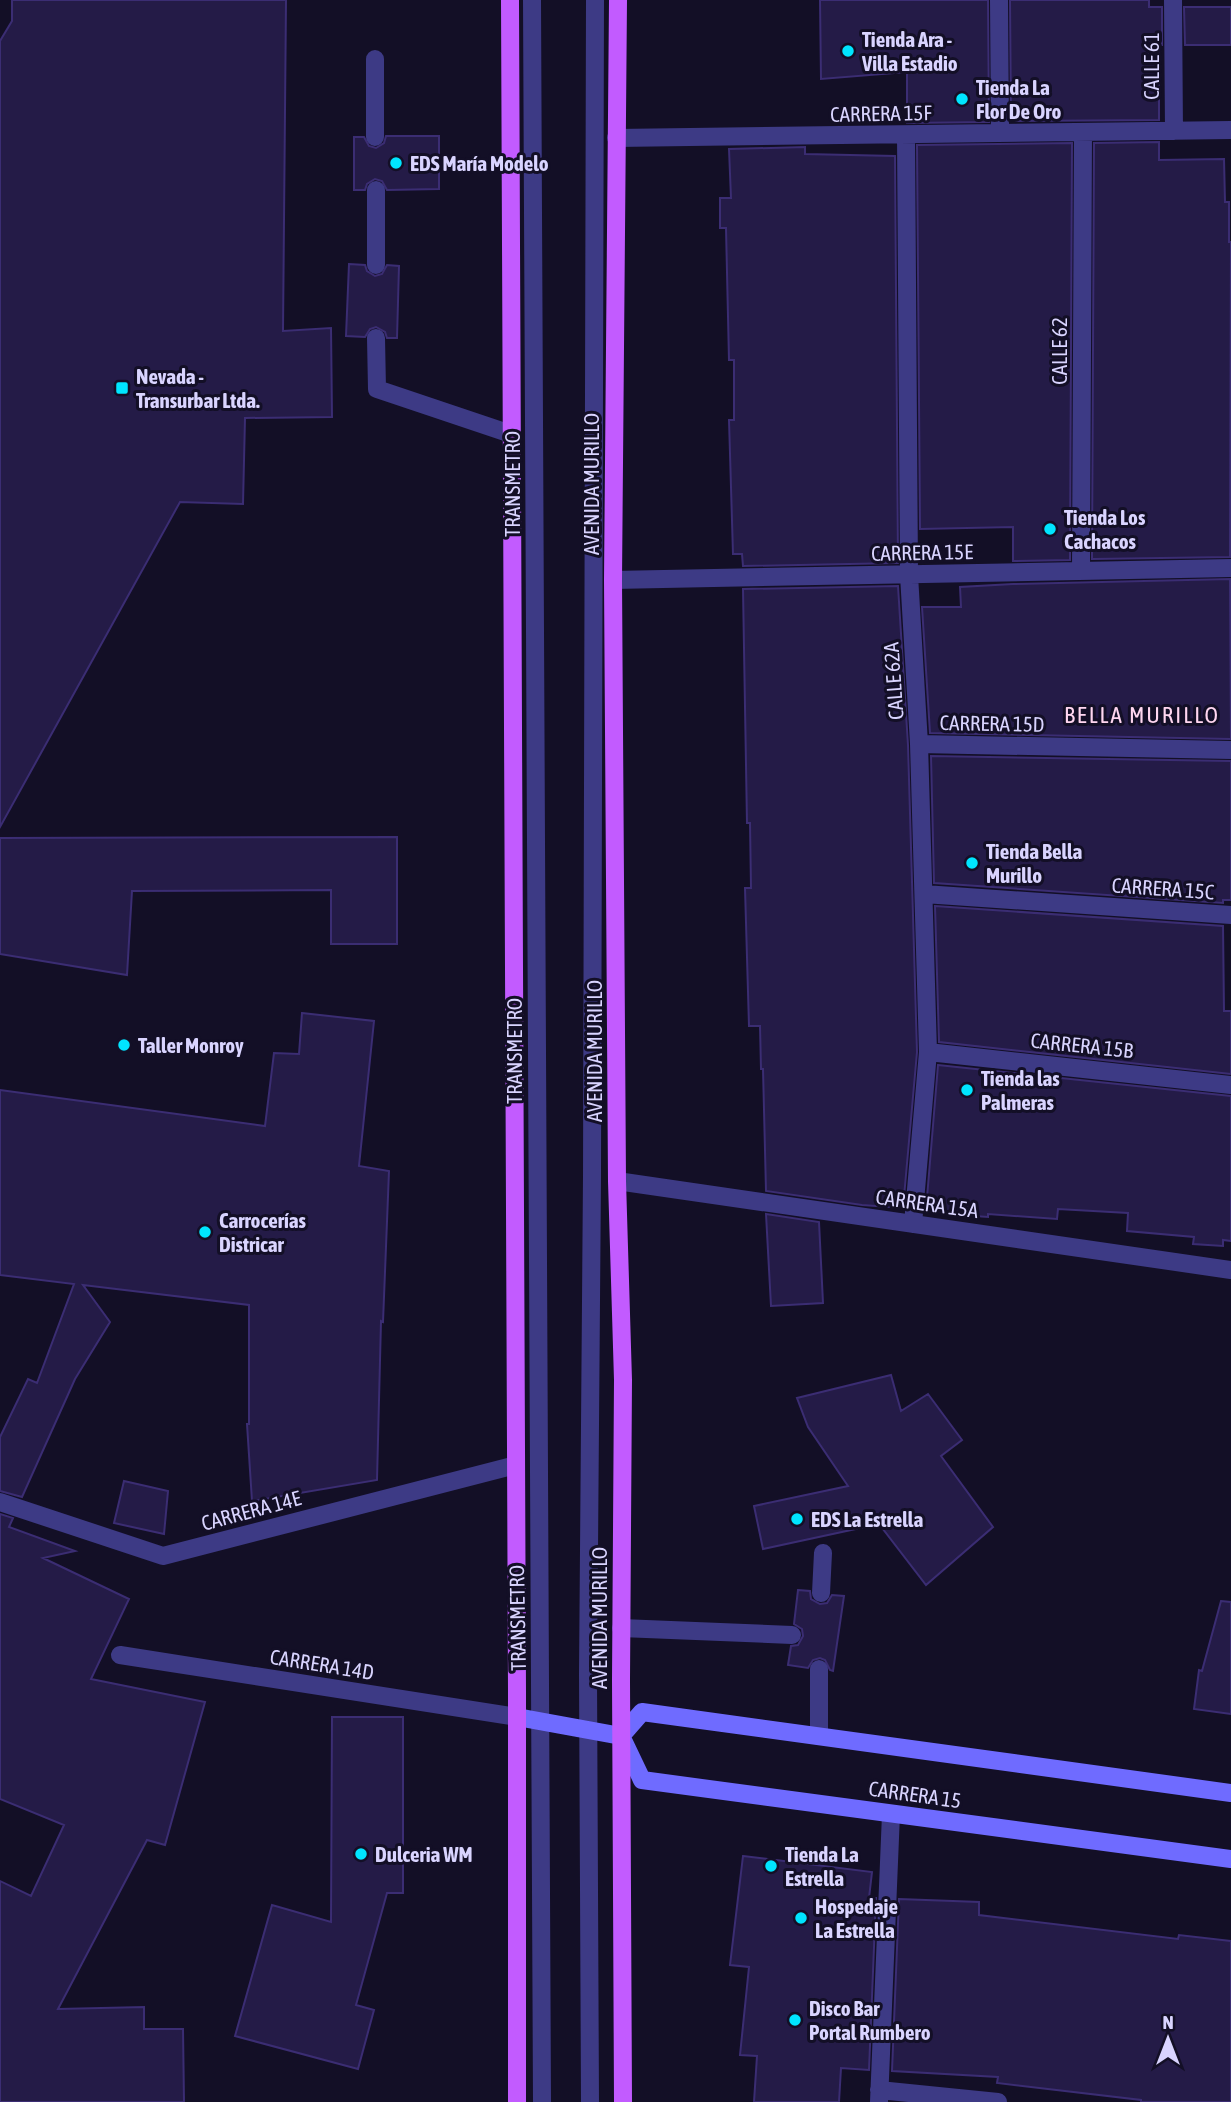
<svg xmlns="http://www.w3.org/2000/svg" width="1231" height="2102" font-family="'Asap Condensed',sans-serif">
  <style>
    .building { fill: #241b47; stroke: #3b2d73; stroke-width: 2 }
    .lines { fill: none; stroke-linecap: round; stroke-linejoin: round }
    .service { stroke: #3d3a85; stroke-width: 18 }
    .minor { stroke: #3d3a85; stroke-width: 18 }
    .secondary { stroke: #6f6bff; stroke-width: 18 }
    .primary { stroke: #c25bff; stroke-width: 18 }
    .poi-dot { fill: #00e5ff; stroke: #130f26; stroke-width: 2.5 }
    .labels { text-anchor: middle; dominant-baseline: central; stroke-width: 6; stroke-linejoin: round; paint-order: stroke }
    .poi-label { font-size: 21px; font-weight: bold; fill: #d9d4ff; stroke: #130f26; text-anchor: start }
    .street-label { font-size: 21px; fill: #d9d4ff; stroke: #130f26 }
    .neighbourhood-label { font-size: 23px; letter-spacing: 2px; fill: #ffd6f0; stroke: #130f26 }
  </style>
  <rect width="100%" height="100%" fill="#130f26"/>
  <path class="building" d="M 12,0 L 286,0 L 283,331 L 331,328 L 332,417 L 245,418 L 243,504 L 180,502 L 0,827 L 0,41 L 12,21 Z
    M 820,0 L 988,0 L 989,122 L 907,123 L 907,72 L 821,79 Z
    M 1010,0 L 1149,0 L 1149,7 L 1162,7 L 1162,45 L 1159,45 L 1159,120 L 1011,121 Z
    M 1184,7 L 1231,7 L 1231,45 L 1185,45 Z
    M 386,136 L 439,136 L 439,189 L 387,190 L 382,181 L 375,179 L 367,184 L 365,190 L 354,190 L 354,137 L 364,137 L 369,146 L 376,148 L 384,143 Z
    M 1159,142 L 1159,160 L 1224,159 L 1225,202 L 1229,202 L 1229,242 L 1231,242 L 1230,557 L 1092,559 L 1094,143 Z
    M 1072,143 L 1070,560 L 1013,561 L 1013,527 L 920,529 L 917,145 Z
    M 805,147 L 805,154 L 895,156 L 898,563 L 743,566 L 742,554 L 733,554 L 729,420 L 734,420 L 734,360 L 729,360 L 726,228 L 720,228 L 720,198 L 731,198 L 729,149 Z
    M 349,264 L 365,265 L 367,271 L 375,276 L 382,274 L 387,265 L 399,266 L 397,338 L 387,338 L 385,332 L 376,327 L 370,329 L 365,337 L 346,336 Z
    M 1230,579 L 1231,739 L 930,733 L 922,607 L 961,607 L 960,587 L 1013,584 Z
    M 898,586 L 908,745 L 917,1052 L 903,1208 L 862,1205 L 766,1191 L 763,1069 L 761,1069 L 760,1026 L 749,1026 L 745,888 L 751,888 L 750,823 L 747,823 L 743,589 Z
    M 931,756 L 1231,761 L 1231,900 L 1223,900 L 1223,903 L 934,883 Z
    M 397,837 L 397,944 L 331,944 L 331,890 L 132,891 L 127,975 L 0,954 L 0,838 Z
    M 935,906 L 1223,926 L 1224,1011 L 1231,1011 L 1231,1074 L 939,1042 Z
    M 302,1013 L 374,1021 L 359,1166 L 389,1171 L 383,1322 L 381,1321 L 377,1480 L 252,1501 L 247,1424 L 249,1424 L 249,1305 L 83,1285 L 110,1322 L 75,1379 L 22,1497 L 0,1491 L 0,1437 L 28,1379 L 37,1383 L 74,1284 L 0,1275 L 0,1090 L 265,1126 L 274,1053 L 299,1054 Z
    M 938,1065 L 1231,1096 L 1231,1241 L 1223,1240 L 1223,1246 L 1193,1244 L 1194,1237 L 1127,1231 L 1128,1213 L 1058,1209 L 1057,1219 L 988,1214 L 988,1217 L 946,1214 L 946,1212 L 926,1210 Z
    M 766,1214 L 819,1222 L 823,1303 L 771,1306 Z
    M 891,1375 L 901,1411 L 928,1394 L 962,1440 L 941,1456 L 993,1527 L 926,1585 L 879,1524 L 763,1549 L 754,1506 L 848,1486 L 808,1427 L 797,1398 Z
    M 124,1481 L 168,1491 L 164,1534 L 114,1523 Z
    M 0,1514 L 13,1518 L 9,1527 L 75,1551 L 43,1558 L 129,1599 L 91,1679 L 205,1702 L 165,1845 L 147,1840 L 58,2009 L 144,2007 L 144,2029 L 183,2029 L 184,2102 L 0,2102 L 0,1881 L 31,1896 L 64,1825 L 0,1799 Z
    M 798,1590 L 810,1591 L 811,1599 L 820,1604 L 827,1603 L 832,1595 L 844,1596 L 833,1671 L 830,1670 L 825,1660 L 820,1658 L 813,1660 L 808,1668 L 788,1665 L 791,1646 L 798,1645 L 803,1636 L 802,1629 L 794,1624 Z
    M 1221,1601 L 1231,1602 L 1231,1714 L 1194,1709 L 1199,1670 L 1202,1671 Z
    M 332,1717 L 403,1717 L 403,1893 L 387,1893 L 356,2005 L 374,2010 L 358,2069 L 235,2036 L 272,1905 L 331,1922 Z
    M 743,1856 L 872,1872 L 869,1898 L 876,1898 L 869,2070 L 841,2068 L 839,2102 L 754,2102 L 757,2056 L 740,2055 L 749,1967 L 730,1965 Z
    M 899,1899 L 979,1902 L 979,1915 L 1178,1939 L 1179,1935 L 1231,1941 L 1231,2102 L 1141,2102 L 1141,2100 L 997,2083 L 998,2077 L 892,2071 Z"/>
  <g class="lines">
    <path class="service" d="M 532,0 L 542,2102
      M 375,59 L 375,137
      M 376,190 L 376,265
      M 376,338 L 377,389 L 511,434
      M 821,1593 L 823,1553
      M 621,1628 L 792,1635
      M 819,1736 L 819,1669
      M 590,2102 L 588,1675 L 592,1176 L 595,0"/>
    <path class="minor" d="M 999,0 L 1000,133
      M 1173,0 L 1174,131
      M 906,135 L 909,575 L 919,744 L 928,1052 L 913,1224
      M 616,138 L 1231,130
      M 1081,571 L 1083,132
      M 613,580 L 1231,568
      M 919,744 L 1231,750
      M 924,894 L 1231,915
      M 928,1052 L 1231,1085
      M 617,1181 L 1231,1270
      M 0,1502 L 163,1556 L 516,1465
      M 120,1655 L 517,1717
      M 879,2090 L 998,2102
      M 879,2102 L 891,1814"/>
    <path class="secondary" d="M 517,1717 L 621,1736
      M 621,1736 L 642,1780 L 1231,1859
      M 621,1736 L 642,1712 L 1231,1793"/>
    <path class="primary" d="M 510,0 L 517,1691 L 517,2102
      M 618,0 L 613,580 L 617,1181 L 623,1380 L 621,1680 L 623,2102"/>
  </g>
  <g class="poi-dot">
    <circle cx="848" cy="51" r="7"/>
    <circle cx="962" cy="99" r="7"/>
    <circle cx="396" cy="163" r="7"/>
    <rect x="115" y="381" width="14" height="14" rx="3.5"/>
    <circle cx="1050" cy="529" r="7"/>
    <circle cx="972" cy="863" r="7"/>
    <circle cx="124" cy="1045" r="7"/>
    <circle cx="967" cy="1090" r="7"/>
    <circle cx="205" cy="1232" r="7"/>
    <circle cx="797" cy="1519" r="7"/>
    <circle cx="361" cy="1854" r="7"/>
    <circle cx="771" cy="1866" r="7"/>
    <circle cx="801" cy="1918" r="7"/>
    <circle cx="795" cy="2020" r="7"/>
  </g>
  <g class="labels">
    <g class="poi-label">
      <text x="862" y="39">Tienda Ara -<tspan x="862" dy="24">Villa Estadio</tspan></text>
      <text x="976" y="87">Tienda La<tspan x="976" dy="24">Flor De Oro</tspan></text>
      <text x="410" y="163">EDS María Modelo</text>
      <text x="136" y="376">Nevada -<tspan x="136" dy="24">Transurbar Ltda.</tspan></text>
      <text x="1064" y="517">Tienda Los<tspan x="1064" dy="24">Cachacos</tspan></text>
      <text x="986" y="851">Tienda Bella<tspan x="986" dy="24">Murillo</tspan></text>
      <text x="138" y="1045">Taller Monroy</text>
      <text x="981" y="1078">Tienda las<tspan x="981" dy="24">Palmeras</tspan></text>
      <text x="219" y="1220">Carrocerías<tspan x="219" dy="24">Districar</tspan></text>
      <text x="811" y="1519">EDS La Estrella</text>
      <text x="375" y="1854">Dulceria WM</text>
      <text x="785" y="1854">Tienda La<tspan x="785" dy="24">Estrella</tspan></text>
      <text x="815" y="1906">Hospedaje<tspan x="815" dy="24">La Estrella</tspan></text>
      <text x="809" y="2008">Disco Bar<tspan x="809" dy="24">Portal Rumbero</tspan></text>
    </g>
    <g class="street-label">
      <text transform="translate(1151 66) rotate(-90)">CALLE 61</text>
      <text transform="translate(881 113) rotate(-1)">CARRERA 15F</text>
      <text transform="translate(1059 351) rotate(-90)">CALLE 62</text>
      <text transform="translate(512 484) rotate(-90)">TRANSMETRO</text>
      <text transform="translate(591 484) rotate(-90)">AVENIDA MURILLO</text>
      <text transform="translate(922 552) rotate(-1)">CARRERA 15E</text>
      <text transform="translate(893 681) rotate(-94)">CALLE 62A</text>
      <text transform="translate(992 723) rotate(1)">CARRERA 15D</text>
      <text transform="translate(1163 888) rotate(4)">CARRERA 15C</text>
      <text transform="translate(1082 1045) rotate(6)">CARRERA 15B</text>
      <text transform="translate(514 1051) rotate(-90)">TRANSMETRO</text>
      <text transform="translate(594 1051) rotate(-90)">AVENIDA MURILLO</text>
      <text transform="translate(927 1203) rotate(8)">CARRERA 15A</text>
      <text transform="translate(251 1510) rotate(-15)">CARRERA 14E</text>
      <text transform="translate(517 1618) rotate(-91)">TRANSMETRO</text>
      <text transform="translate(599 1618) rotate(-90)">AVENIDA MURILLO</text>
      <text transform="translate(322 1664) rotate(9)">CARRERA 14D</text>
      <text transform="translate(915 1794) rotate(8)">CARRERA 15</text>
    </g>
    <g class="neighbourhood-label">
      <text x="1142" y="715">BELLA MURILLO</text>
    </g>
  </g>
  <g transform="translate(1168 2039)" stroke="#130f26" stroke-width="5" paint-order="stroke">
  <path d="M0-5L12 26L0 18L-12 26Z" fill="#d9d4ff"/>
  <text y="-10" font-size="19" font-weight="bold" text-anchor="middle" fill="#d9d4ff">N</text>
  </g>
</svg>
